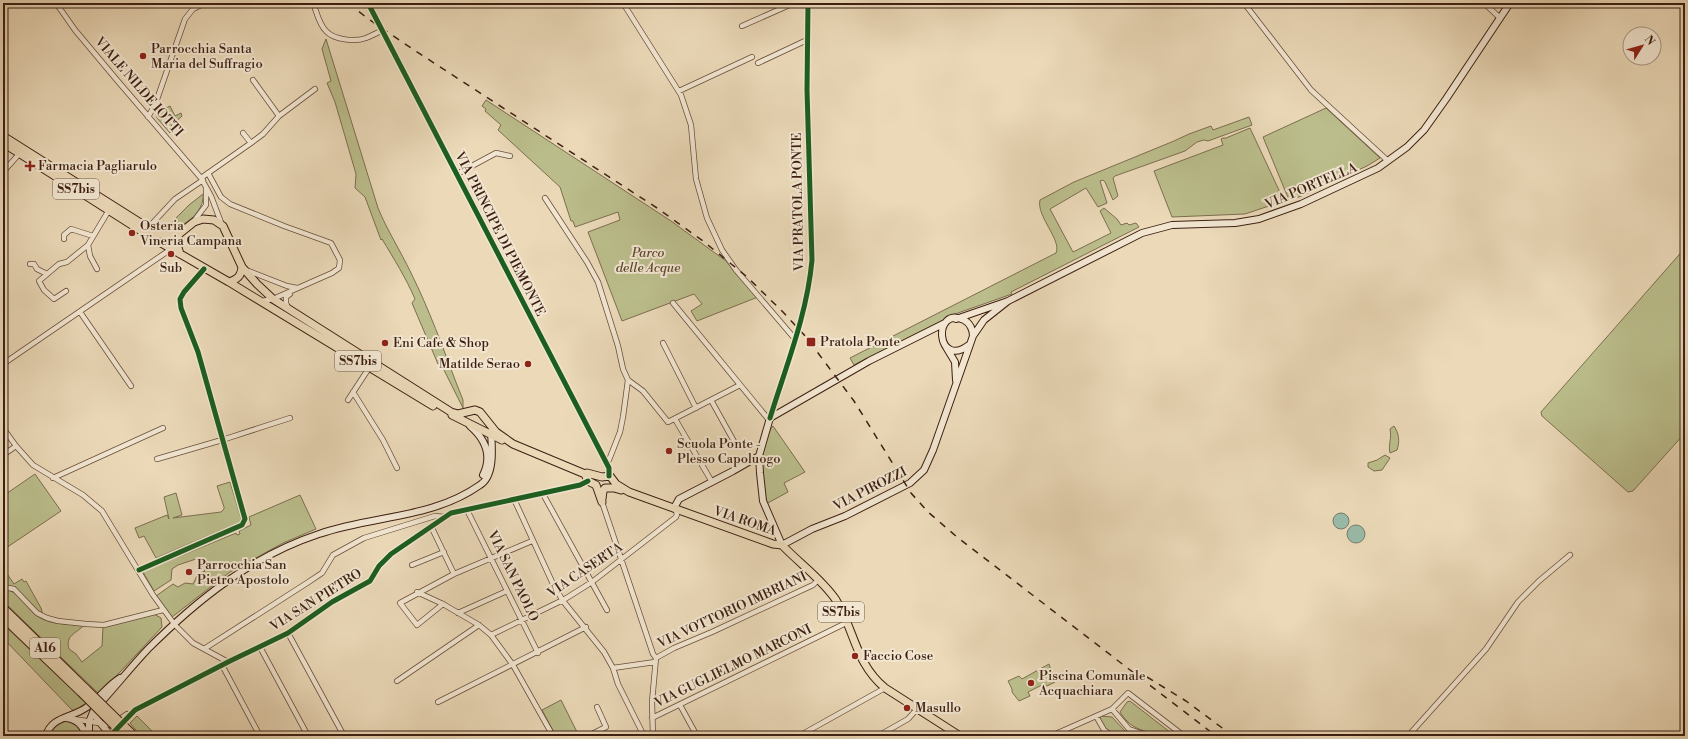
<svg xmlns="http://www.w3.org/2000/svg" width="1688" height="739" font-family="'Libre Bodoni',serif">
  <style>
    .green { fill: #bbbe8c; stroke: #7c6e4f }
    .water { fill: #99bba9; stroke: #747d6d }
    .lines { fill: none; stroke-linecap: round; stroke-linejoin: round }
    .minor-casing { stroke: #684e3c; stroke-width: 6 }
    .secondary-casing { stroke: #3c1f12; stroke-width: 8 }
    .primary-casing { stroke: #3c1f12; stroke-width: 9 }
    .motorway-casing { stroke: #3c1f12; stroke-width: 10 }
    .minor { stroke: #f2e6d1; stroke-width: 4.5 }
    .secondary { stroke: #f2e6d1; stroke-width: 6 }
    .primary { stroke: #ebd9b8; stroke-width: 7 }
    .motorway { stroke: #ebd9b8; stroke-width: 8 }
    .rail { stroke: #3c1f12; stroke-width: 1.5; stroke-dasharray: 7 7; stroke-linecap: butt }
    .motorway-bridge-casing { stroke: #3c1f12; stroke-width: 10; stroke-linecap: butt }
    .motorway-bridge { stroke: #ebd9b8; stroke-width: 8 }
    .cycleway-casing { stroke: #f2e6d1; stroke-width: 8 }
    .cycleway { stroke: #1b5e20; stroke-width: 5 }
    .poi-dot { fill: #8f2418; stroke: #f2e6d1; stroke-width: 1.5 }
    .labels { text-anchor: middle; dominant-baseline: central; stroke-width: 4; stroke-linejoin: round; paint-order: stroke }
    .shield { fill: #f2e6d1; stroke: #735b4b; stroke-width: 1 }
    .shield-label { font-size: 12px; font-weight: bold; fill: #3c1f12 }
    .poi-label { font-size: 13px; fill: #3c1f12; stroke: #f2e6d1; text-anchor: start }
    .street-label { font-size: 13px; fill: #3c1f12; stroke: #f2e6d1 }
    .park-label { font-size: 13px; font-style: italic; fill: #5c4730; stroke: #f2e6d1 }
  </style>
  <rect width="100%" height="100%" fill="#ebd9b8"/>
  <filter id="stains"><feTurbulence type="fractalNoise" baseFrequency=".005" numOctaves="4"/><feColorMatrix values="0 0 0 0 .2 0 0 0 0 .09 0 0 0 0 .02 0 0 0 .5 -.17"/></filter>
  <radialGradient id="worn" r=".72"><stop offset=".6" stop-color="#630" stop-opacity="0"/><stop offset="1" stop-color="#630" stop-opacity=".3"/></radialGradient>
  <path class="green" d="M 326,39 L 378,208 C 387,230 400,250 411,273 C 429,309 443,348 457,385 L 463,400 L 463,408 L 440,362 L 438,364 L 412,303 L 415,299 C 406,278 394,259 382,239 L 381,240 L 365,197 L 355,188 L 356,174 L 335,102 L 327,83 L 331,81 L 322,49 Z
    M 486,100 L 671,221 L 726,261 L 758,297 L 697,321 L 691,311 L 702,304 L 694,294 L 622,321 L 588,232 L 620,220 L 618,212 L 575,227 L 573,221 L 571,221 L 560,187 L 498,130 L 501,125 L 485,111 L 486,109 L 482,106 Z
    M 170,106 L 175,116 L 181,113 L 182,116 L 171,126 L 173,130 L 170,133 L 157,118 L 156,113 Z
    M 1326,108 L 1380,158 L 1367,166 L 1299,197 L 1289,200 L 1263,137 Z
    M 1249,117 L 1252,125 L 1208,141 L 1204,140 L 1197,142 L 1185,151 L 1115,176 L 1113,178 L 1118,196 L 1113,200 L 1105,182 L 1103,180 L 1100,181 L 1107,203 L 1098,207 L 1086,188 L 1050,209 L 1073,252 L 1111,233 L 1100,211 L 1104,208 L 1117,219 L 1121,225 L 1127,223 L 1129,225 L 1136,223 L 1139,227 L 1011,292 L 1012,294 L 955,314 L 854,365 L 850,358 L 1056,253 C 1062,240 1036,216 1040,200 L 1074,182 L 1174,141 L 1189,134 L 1211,126 L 1213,130 Z
    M 1250,128 L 1284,201 L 1245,214 L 1172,217 L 1154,171 L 1223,145 L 1221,139 L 1223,138 L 1226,138 Z
    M 203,194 C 205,213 181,230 163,231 L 189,205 Z
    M 1685,248 L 1685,433 L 1633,491 L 1628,492 L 1542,416 L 1541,412 Z
    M 773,426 L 805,472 L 784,483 L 788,492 L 766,504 C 762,483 758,443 773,426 Z
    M 1394,426 C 1399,434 1400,441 1397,450 L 1390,453 C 1388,445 1392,438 1390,429 Z
    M 1385,455 L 1390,458 L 1382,470 L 1374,471 L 1368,467 L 1368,463 L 1377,460 Z
    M 35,474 L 61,511 L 3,550 L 3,496 Z
    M 230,482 L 241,518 L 240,522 L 156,558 L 144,536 L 139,538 L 135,528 L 167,515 L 169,519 L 164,497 L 176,493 L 182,515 L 173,518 L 221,512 L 224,509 L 224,507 L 217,486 Z
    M 300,495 L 316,529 L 283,543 L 230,572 L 172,617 L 156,596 L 173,584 L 178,587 L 185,583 L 193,584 L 198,574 L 205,571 L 196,559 L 178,565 L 172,569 L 171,580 L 154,591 L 143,572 L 144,571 L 236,533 L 237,535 L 240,534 L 239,531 L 251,525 L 249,517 Z
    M 3,568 L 14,584 L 22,579 L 24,582 L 26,581 L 41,608 L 43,615 L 38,612 L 14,587 L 3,585 Z
    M 3,589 C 22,591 24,608 39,617 C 51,625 70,624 84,625 C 76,634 65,635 69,649 L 76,654 L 82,662 L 102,646 L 103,627 L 154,614 L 161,618 L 162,627 L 108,685 L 98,693 L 3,601 Z
    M 3,624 L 87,704 L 74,711 L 71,709 L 3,638 Z
    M 1049,664 L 1055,682 L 1047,686 L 1044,684 L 1028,692 L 1030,696 L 1019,701 L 1012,692 L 1012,689 L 1008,681 L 1019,676 L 1022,679 Z
    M 561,700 L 579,736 L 556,736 L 542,710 Z
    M 1130,701 L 1175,736 C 1164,736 1142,732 1133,726 C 1128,723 1123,717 1120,712 L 1127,702 Z
    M 137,716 L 157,736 L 141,736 L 130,723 Z
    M 1101,716 L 1112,717 L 1125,731 L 1134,736 C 1116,736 1107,736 1099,718 Z
    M 68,721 C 78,723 81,727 83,736 L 48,736 C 52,727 58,722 68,721 Z"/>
  <path class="water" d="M1333 521a8 8 0 1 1 16 0a8 8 0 1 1-16 0Z
    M1347 534a9 9 0 1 1 18 0a9 9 0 1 1-18 0Z"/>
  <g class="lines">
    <defs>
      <path id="minor" d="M 56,3 L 75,30 L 116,79 L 201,178 L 211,196 L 222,225
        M 313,3 C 317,13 319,24 326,31 C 334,40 355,42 366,38 C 371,36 377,33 383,30
        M 368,3 L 609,468 L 609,476
        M 623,3 L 681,95 L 691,125 L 696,179 L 707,218 L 722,250 L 736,270 L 795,339
        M 1244,3 L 1311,90 L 1388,161
        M 1484,3 L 1499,17
        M 742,26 L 794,3
        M 758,63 L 807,40
        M 253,80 L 279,116
        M 679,91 L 752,57
        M 148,117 L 155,105 L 185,19 L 193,9 L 205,3
        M 243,133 L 251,143
        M 3,172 L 20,153
        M 208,173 L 221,197 L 230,204 L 284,226 L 331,243 L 340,260 L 339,268 L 332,273 L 273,299 L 262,301
        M 457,174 L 496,153 L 510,156
        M 201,178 L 251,143 L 263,134 L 279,116 L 315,89
        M 545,198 L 587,262 L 598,282 L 618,346 L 623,369 L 628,380 L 623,417 L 620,432 L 609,460 L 606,463
        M 194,221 L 206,205 L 206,187
        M 148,228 L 175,199 L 203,180
        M 64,239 L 64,235 L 71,229 L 93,236
        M 30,264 L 34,264 L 37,269 L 47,274
        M 97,269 L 90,256 L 88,245 L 109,210
        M 246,270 L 287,286 L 297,288
        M 66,291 L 54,299 L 44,290 L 39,281 L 59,264 L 67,262 L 88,245
        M 673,303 L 769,420
        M 288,308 L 286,303 L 286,297 L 290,294
        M 80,312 L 131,386
        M 663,343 L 696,408
        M 3,364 L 171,249
        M 628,380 L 643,391 L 668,422 L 740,385
        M 353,392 L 383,440 L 397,468
        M 348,400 L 369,368
        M 711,400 L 736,445
        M 770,418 C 786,366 807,315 812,260 L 807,90 L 808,3
        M 675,419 L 712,482
        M 3,428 L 16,446 L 33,465 L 83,495 L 102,511 L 153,595 L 175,625 L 193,643 L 228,662
        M 3,455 L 16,446
        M 157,459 L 222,440 L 290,418
        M 53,478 L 163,428
        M 543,494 L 607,610
        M 514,499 L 553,584 L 563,601 L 604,652 L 613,668 L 618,684 L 644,736
        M 602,502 L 653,654 L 656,658 L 652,702 L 653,736
        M 467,510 L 538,653
        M 431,526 L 454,574
        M 412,565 L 444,552
        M 139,570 L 242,525 L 245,519 L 198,352 L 181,308 L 180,299 L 184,292 L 204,269
        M 3,587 L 14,589 L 37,613 L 47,618 L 58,621 L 86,624 L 104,625 L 163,610
        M 417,592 L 443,604 L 479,625 L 491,635 L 513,665 L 553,736
        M 443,604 L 417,625 L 400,603 L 454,574 L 532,541
        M 458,613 L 507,591
        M 288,633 L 344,736
        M 491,635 L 565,599 L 592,582 L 676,517 L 677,514 L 675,508
        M 260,647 L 308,736
        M 204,649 L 307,583 L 322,573 L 333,555 L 364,538 L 435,516 L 445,517
        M 656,658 L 674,648 L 712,632 L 813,585 L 818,580
        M 222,665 L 260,736
        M 613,668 L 655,662
        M 397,681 L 479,625
        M 438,702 L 586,627
        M 680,705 L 697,736
        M 1112,709 L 1129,729 L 1149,736
        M 1096,716 L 1104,730 L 1112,736
        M 652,718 L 846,623
        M 74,719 L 111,725 L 127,714
        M 111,735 L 135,710 L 230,661 L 288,633 L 332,602 L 370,581 L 379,566 L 391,554 L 451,513 L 580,485 L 588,481
        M 588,736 L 606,727 L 597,707
        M 799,736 L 885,688
        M 878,736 L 908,719 L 917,709
        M 1051,736 L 1112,709 L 1128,693 L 1184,736
        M 1408,736 L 1486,649 L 1518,602 L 1539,581 L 1570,555"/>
      <path id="secondary" d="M 956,319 L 1008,301
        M 945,323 L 869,361 L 770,418 L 759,456 L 760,473 L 763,501 L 782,545 L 812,529 L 845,516 L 910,483 L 924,470 L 933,450 L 973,336 C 973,330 970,323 964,320 C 932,305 936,370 969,345
        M 973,336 L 984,320 L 1008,301 L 1142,233 L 1172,225 L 1235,223 L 1259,219 L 1301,204 L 1378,168 L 1407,147 L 1424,130 L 1446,99 L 1510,3
        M 946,347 L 955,362 L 956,380
        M 470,426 C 485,439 493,455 483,475
        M 674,508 L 679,499 L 733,471 L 759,456
        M 94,710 L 97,719 L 111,736
        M 66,718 C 77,719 83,725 86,736
        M 46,736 C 51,716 73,718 87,707 C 99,699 107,686 120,678
        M 89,736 L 89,722 L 94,710 C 113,690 129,669 148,649 C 197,600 252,556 319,534 C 374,515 432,519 480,485 C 495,476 492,447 491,432"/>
      <path id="primary" d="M 3,136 L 158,234 L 167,235 L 179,234 L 194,222 L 203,219 L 214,220 L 223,226 L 242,267 L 257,284 L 273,299 L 451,412 L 458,414 L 475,410 L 480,412 L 496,432 L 513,444 L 585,474
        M 3,143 L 149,236 L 229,282 L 433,406
        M 179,234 L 176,241 L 180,254
        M 229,282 C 238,279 241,276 242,267
        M 452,415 L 502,440
        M 602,499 L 603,491 L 605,488 L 614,488 L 621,490
        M 602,502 L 596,485 L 588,481 L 585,474 L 587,473 L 602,477 L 610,476 L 616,484 L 629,492 L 773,544 L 782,545 C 799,563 822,579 836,600 C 855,631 855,663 885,688 L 960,736"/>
      <path id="motorway" d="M 3,608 L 86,689
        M 3,617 L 81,692"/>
    </defs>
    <use href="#minor" class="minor-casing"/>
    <use href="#secondary" class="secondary-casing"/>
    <use href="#primary" class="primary-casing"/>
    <use href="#motorway" class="motorway-casing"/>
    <use href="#minor" class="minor"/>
    <use href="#secondary" class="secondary"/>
    <use href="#primary" class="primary"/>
    <use href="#motorway" class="motorway"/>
    <path class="rail" d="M 348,3 L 367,18 L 411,48 L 657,208 L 703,241 L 746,276 L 783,312 L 806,337 L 854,401 L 911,493 L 928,512 L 957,537 L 1216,736
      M 1147,677 L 1186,701 L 1233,736"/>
    <defs>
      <path id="motorway-bridge" d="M 86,689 L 132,734
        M 81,692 L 125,736"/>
    </defs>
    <use href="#motorway-bridge" class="motorway-bridge-casing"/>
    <use href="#motorway-bridge" class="motorway-bridge"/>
    <defs>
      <path id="cycleway" d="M 368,3 L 609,468 L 609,476
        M 770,418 C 786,366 807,315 812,260 L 807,90 L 808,3
        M 139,570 L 242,525 L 245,519 L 198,352 L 181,308 L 180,299 L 184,292 L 204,269
        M 111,735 L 135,710 L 230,661 L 288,633 L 332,602 L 370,581 L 379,566 L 391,554 L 451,513 L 580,485 L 588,481"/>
    </defs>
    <use href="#cycleway" class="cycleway-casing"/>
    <use href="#cycleway" class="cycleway"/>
  </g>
  <g class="poi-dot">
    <circle cx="143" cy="56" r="4"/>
    <path d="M28 160h4v4h4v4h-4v4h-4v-4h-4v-4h4z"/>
    <circle cx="132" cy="233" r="4"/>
    <circle cx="171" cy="254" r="4"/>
    <rect x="806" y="337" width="10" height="10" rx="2"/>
    <circle cx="385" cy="343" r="4"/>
    <circle cx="528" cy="364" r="4"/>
    <circle cx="669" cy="451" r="4"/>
    <circle cx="189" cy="572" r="4"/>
    <circle cx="855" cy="656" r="4"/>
    <circle cx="1031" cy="683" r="4"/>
    <circle cx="907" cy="708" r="4"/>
  </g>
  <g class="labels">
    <g class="shield">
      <rect x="53" y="179" width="46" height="20" rx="3"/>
      <rect x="335" y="351" width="46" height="20" rx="3"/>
      <rect x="818" y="602" width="46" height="20" rx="3"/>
      <rect x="30" y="638" width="30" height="20" rx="3"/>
    </g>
    <g class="shield-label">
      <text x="76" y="189">SS7bis</text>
      <text x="358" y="361">SS7bis</text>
      <text x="841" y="612">SS7bis</text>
      <text x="45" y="648">A16</text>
    </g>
    <g class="poi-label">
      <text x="151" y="49">Parrocchia Santa<tspan x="151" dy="15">Maria del Suffragio</tspan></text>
      <text x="38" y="166">Farmacia Pagliarulo</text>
      <text x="140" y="226">Osteria<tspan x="140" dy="15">Vineria Campana</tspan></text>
      <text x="171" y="268" text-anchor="middle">Sub</text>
      <text x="820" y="342">Pratola Ponte</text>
      <text x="393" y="343">Eni Cafe &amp; Shop</text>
      <text x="520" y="364" text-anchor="end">Matilde Serao</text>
      <text x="677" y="444">Scuola Ponte -<tspan x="677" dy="15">Plesso Capoluogo</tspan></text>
      <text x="197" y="565">Parrocchia San<tspan x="197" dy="15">Pietro Apostolo</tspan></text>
      <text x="863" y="656">Faccio Cose</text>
      <text x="1039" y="676">Piscina Comunale<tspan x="1039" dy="15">Acquachiara</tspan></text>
      <text x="915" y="708">Masullo</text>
    </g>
    <g class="street-label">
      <text transform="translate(139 87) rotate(49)">VIALE NILDE IOTTI</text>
      <text transform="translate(1311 186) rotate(-23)">VIA PORTELLA</text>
      <text transform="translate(798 202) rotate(-91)">VIA PRATOLA PONTE</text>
      <text transform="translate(500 234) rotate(63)">VIA PRINCIPE DI PIEMONTE</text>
      <text transform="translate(870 489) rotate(-27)">VIA PIROZZI</text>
      <text transform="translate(745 521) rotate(19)">VIA ROMA</text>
      <text transform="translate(585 570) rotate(-34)">VIA CASERTA</text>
      <text transform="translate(513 576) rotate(64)">VIA SAN PAOLO</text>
      <text transform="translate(316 600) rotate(-32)">VIA SAN PIETRO</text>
      <text transform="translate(732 610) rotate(-25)">VIA VOTTORIO IMBRIANI</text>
      <text transform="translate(733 666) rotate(-26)">VIA GUGLIELMO MARCONI</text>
    </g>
    <g class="park-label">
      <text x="648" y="253">Parco<tspan x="648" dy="15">delle Acque</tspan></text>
    </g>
  </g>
  <rect width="1688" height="739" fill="none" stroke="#ebd9b8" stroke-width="16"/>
  <rect x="4" y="4" width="1680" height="731" fill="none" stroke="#3c1f12" stroke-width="2"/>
  <rect x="8" y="8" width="1672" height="723" fill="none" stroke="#3c1f12"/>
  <g transform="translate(1642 46) rotate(53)"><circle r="19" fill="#f2e6d1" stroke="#a99685"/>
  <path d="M0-3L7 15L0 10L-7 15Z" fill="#8f2418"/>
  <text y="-6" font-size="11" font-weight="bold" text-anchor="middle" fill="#3c1f12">N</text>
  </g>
  <rect width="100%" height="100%" filter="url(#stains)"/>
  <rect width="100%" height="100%" fill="url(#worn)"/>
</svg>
